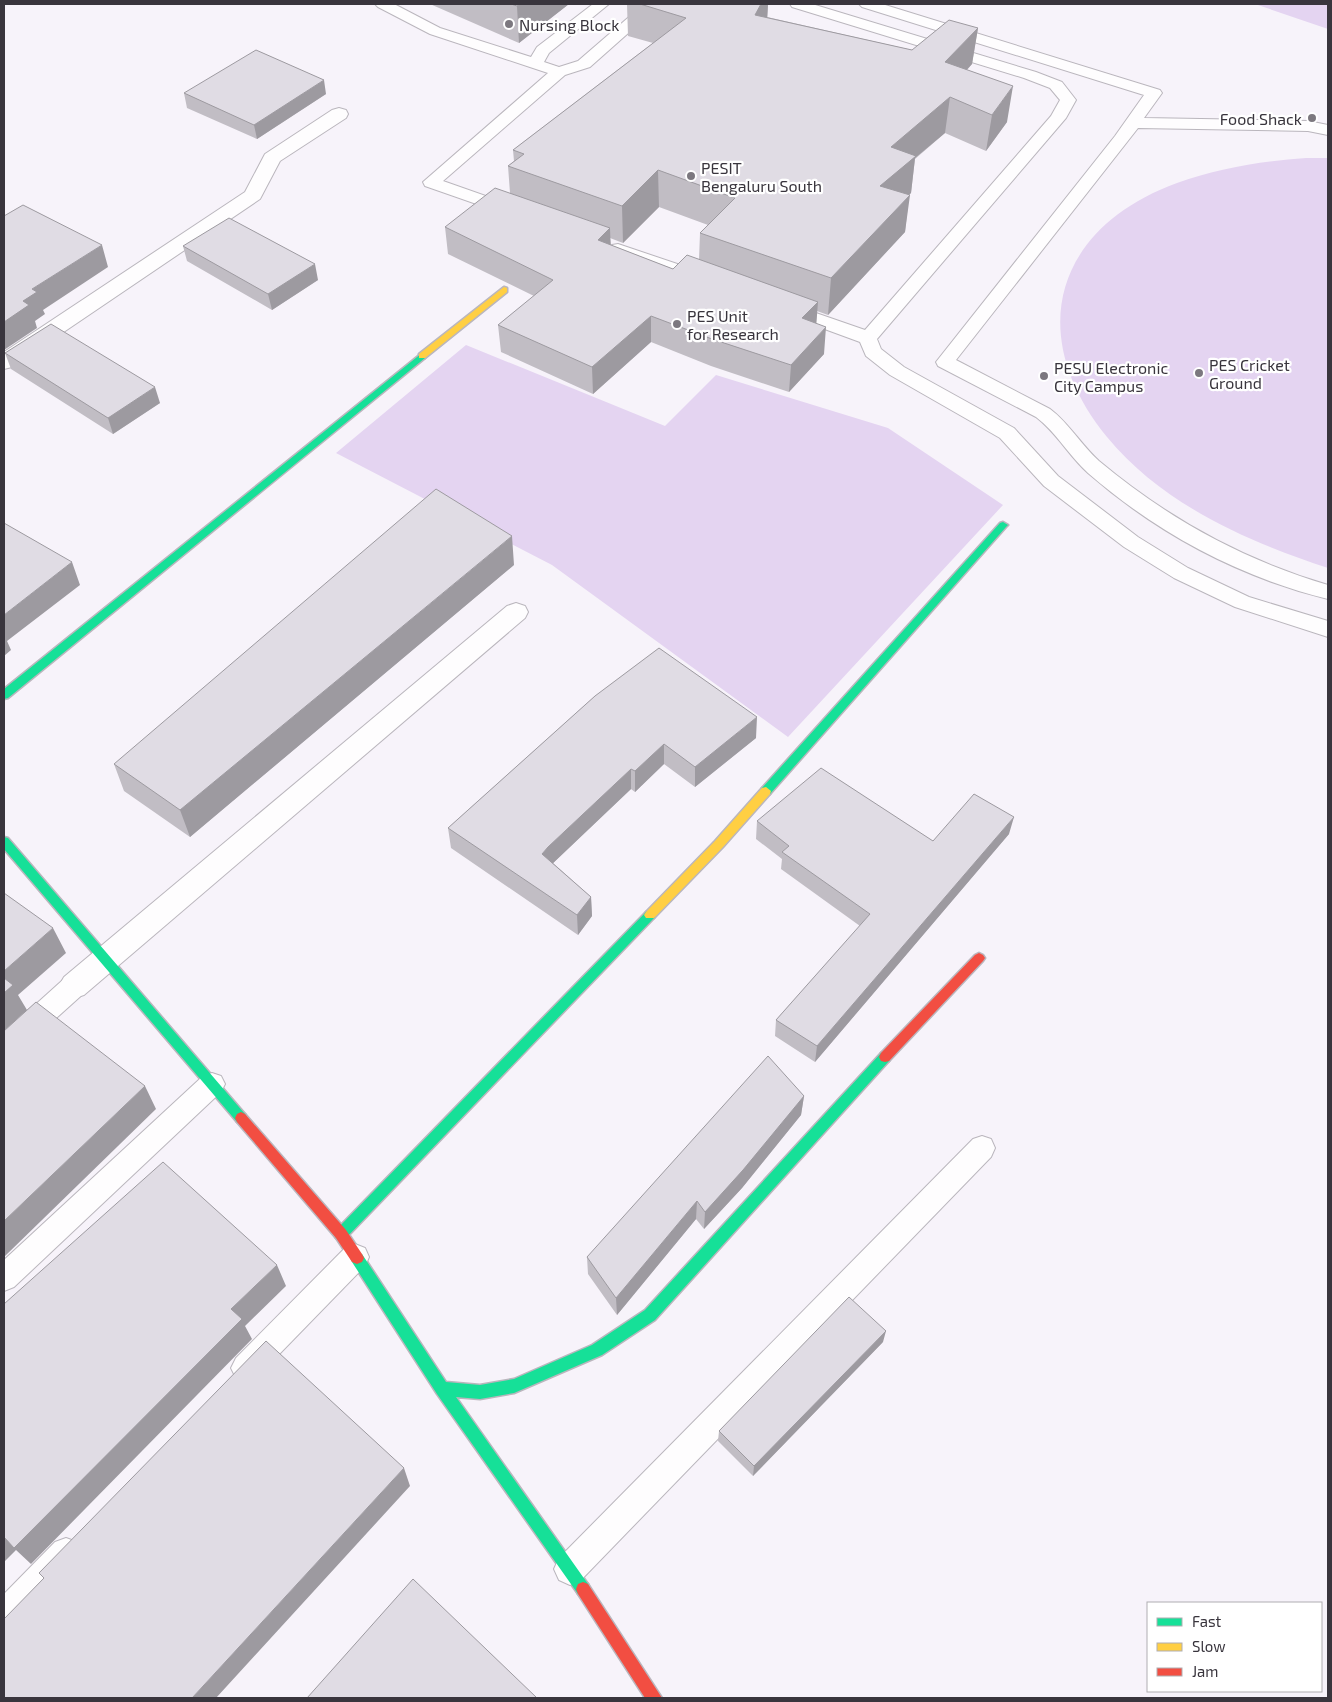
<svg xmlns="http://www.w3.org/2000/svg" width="1332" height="1702" font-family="'Exo 2',sans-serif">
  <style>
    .green { fill: #e4d4f1 }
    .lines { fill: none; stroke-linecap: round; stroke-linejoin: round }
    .lane-casing { stroke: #bab6bd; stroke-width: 2 }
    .street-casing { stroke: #bab6bd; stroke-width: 2 }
    .fast-casing { stroke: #bab6bd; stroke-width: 3 }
    .slow-casing { stroke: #bab6bd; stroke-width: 3 }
    .jam-casing { stroke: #bab6bd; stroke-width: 3 }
    .lane { fill: #fefdfe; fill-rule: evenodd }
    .street { fill: #fefdfe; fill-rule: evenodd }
    .fast { fill: #16e098; fill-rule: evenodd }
    .slow { fill: #ffcf43; fill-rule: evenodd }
    .jam { fill: #f24e42; fill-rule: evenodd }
    .wall { fill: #c1bdc4; fill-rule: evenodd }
    .shaded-wall { fill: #9d9aa0 }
    .building { fill: #e0dce4; stroke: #9d9aa0 }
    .poi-dot { fill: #7c787f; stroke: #fff; stroke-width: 2 }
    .labels { text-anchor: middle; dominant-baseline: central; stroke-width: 4.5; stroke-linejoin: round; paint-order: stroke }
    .far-poi-label { font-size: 16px; fill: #39353d; stroke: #fff; text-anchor: start }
  </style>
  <rect width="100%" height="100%" fill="#f7f3fa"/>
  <path class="green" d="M 1255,4 L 1328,4 L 1328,29 Z
    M 1306,158 L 1328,158 L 1328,568 C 1248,542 1162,504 1107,437 C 1024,335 1054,228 1177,183 C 1219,168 1262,161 1306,158 Z
    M 466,345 L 665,426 L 716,375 L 888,428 L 1003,505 L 788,737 L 552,565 L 336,453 Z"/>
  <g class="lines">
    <defs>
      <path id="lane" d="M 375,4 L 394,4 L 440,28 L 531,57 L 537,47 L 593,4 L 609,4 L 549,53 L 544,62 L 559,67 L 578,61 L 644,4 L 661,4 L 590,67 L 565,75 L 443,181 L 517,207 L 520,211 L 517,215 L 511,216 L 425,186 L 423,182 L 548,73 L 430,34 L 378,7 Z
        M 790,4 L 812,4 L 1036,72 L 1062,82 L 1076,100 L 1066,118 L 877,339 L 881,349 L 904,367 L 1014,428 L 1058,476 L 1138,537 L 1188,568 L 1249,597 L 1328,621 L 1328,637 L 1235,607 L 1174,578 L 1124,547 L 1044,486 L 1000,438 L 890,375 L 866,356 L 860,342 L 781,313 L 778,309 L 781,305 L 787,303 L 865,330 L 1051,116 L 1060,100 L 1050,88 L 1024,78 L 792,7 Z
        M 859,4 L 882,4 L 1160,90 L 1162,93 L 1144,118 L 1308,121 L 1328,125 L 1328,135 L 1308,131 L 1138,128 L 956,360 L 1050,409 C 1069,423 1081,445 1099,461 C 1167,518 1243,560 1328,585 L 1328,599 C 1239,577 1157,533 1088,473 C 1069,456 1057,433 1036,417 L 938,366 L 936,362 L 1115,136 L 1144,95 L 862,7 Z
        M 618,244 L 710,275 L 713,279 L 710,283 L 704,284 L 698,283 L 612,253 L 609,249 L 612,245 Z
        M 74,975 L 83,978 L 87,986 L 83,994 L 13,1057 L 4,1060 L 4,1033 L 65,978 Z
        M 212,1073 L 221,1076 L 225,1084 L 221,1092 L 14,1287 L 4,1291 L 4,1260 L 203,1076 Z
        M 982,1136 L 991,1139 L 995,1148 L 991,1157 L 581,1580 L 570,1585 L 559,1580 L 554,1569 L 559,1558 L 973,1139 Z
        M 355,1244 L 365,1248 L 369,1257 L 365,1266 L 256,1378 L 246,1382 L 236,1378 L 231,1368 L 236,1358 L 345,1248 Z
        M 66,1538 L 77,1542 L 81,1553 L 77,1564 L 15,1627 L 4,1632 L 4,1594 L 55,1542 Z"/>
      <path id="street" d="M 339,108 L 346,110 L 348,114 L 346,118 L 280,161 L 260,199 L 12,367 L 4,369 L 4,352 L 245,192 L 265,154 L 332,110 Z
        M 516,603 L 525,606 L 528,612 L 525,618 L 84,995 L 74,998 L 64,995 L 59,986 L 64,977 L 507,606 Z"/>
      <path id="fast" d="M 422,353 L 425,354 L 425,358 L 8,698 L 4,699 L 4,689 Z
        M 1003,522 L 1008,525 L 1006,527 L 770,794 L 762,794 L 761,791 L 762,788 L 1000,523 Z
        M 4,837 L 8,838 L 245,1114 L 247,1118 L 245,1122 L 241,1124 L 237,1122 L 4,849 Z
        M 650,910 L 654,912 L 656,915 L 654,918 L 346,1238 L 341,1240 L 336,1238 L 334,1234 L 336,1230 L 646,912 Z
        M 885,1052 L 889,1053 L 891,1057 L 889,1061 L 655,1320 L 602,1355 L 514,1393 L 480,1399 L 456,1397 L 588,1584 L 590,1589 L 588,1594 L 583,1596 L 578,1594 L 437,1394 L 352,1262 L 350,1258 L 352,1254 L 357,1252 L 362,1254 L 446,1382 L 480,1385 L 514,1379 L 592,1345 L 645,1310 L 881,1053 Z"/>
      <path id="slow" d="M 504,287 L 507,288 L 507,292 L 425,358 L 419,358 L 419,354 Z
        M 766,787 L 771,791 L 770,794 L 723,847 L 654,918 L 646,918 L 644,915 L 646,912 L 715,841 L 762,788 Z"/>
      <path id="jam" d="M 979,953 L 983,955 L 985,958 L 983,961 L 889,1061 L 885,1062 L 881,1061 L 879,1057 L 881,1053 L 975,955 Z
        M 241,1112 L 245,1114 L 346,1230 L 362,1254 L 364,1258 L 362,1262 L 357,1264 L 352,1262 L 336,1238 L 237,1122 L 235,1118 L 237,1114 Z
        M 583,1582 L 588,1584 L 662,1698 L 645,1698 L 578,1594 L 576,1589 L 578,1584 Z"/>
    </defs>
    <use href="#lane" class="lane-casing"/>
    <use href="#street" class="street-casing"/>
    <use href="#fast" class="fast-casing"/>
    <use href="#slow" class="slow-casing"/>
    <use href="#jam" class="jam-casing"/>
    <use href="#lane" class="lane"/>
    <use href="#street" class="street"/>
    <use href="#fast" class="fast"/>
    <use href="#slow" class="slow"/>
    <use href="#jam" class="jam"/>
  </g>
  <path class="wall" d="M 430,4 L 569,4 L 519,43 Z
    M 627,4 L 768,4 L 767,17 L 912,50 L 978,28 L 972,64 L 967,70 L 1007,122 L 986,151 L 945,133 L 915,159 L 911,193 L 909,195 L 905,232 L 828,315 L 817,311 L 816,323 L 824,354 L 789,392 L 711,366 L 651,342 L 593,394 L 501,352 L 498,325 L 534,296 L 448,254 L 445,227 L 510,193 L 508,166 L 514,161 L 513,150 L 653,43 L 628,36 ZM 659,207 L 708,225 L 700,233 L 699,260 L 673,269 L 611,245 L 610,238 L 623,243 Z
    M 184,93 L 326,94 L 257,139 L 187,108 Z
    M 183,246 L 318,280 L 272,310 L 187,261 Z
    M 5,353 L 160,403 L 113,434 L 11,369 Z
    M 514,565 L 190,837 L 124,791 L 114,764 Z
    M 595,696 L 756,738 L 695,787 L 664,764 L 635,792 L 631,789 L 553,863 L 591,897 L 592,916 L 578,935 L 451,848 L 448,828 Z
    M 757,821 L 933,841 L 1009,834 L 815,1062 L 775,1036 L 776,1020 L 860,926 L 781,869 L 782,859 L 756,839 Z
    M 804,1096 L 801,1115 L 742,1188 L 704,1229 L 696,1219 L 617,1315 L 588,1274 L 587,1257 Z
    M 883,1342 L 753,1476 L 718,1441 L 719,1431 Z"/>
  <path class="shaded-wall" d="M 520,4 L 569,4 L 519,43 L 517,6 Z
    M 761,4 L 768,4 L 767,24 L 755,15 Z
    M 978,28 L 972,64 L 940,99 L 945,62 Z
    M 324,80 L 326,94 L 257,139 L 254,125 Z
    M 1013,86 L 1007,122 L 986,151 L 992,115 Z
    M 950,97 L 945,133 L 915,158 L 911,193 L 876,223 L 880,186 L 891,147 Z
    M 658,170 L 659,207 L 623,243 L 622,206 Z
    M 910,195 L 905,232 L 828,315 L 831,278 Z
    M 610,228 L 611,255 L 598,240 Z
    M 102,245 L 108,267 L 43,310 L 45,314 L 35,321 L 37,328 L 4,350 L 4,322 L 23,301 L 32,289 Z
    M 315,264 L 318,280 L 272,310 L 268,294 Z
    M 818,302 L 816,328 L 802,318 Z
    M 651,316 L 651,342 L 593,394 L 592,367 Z
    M 826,327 L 824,354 L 789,392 L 791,365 Z
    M 155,387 L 160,403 L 113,434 L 108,418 Z
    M 512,536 L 514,565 L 190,837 L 180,810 Z
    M 72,562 L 80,585 L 7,641 L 11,650 L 4,656 L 4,615 Z
    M 757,717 L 756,738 L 695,787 L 695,767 Z
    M 664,744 L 664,764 L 635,792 L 635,771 Z
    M 631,769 L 631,789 L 549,867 L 542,854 L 548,847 Z
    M 1014,817 L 1009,834 L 815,1062 L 817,1046 Z
    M 591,897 L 592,916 L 578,935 L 577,915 Z
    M 53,928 L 66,953 L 18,995 L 27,1010 L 4,1031 L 4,971 Z
    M 145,1086 L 156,1109 L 4,1257 L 4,1221 Z
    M 804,1096 L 801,1115 L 742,1188 L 704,1229 L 705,1212 Z
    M 697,1201 L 696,1219 L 617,1315 L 616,1298 Z
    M 277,1265 L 286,1286 L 245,1326 L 252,1339 L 31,1564 L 16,1550 L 4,1562 L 4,1537 L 231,1309 Z
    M 886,1331 L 883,1342 L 753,1476 L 754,1466 Z
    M 404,1468 L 410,1486 L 216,1698 L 192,1698 Z"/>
  <path class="building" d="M 511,4 L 520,4 L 517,6 Z
    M 640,4 L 761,4 L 755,15 L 912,50 L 949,20 L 978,28 L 945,62 L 1013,86 L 992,115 L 950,97 L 891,147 L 916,156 L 880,186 L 910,195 L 831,278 L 700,233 L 735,198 L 658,170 L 622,206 L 508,166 L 524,154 L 513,150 L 686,18 Z
    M 256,50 L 324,80 L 254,125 L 184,93 Z
    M 495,188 L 610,228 L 598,240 L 673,269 L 687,255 L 818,302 L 802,318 L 826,327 L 791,365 L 712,339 L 651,316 L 592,367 L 498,325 L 553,280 L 445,227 Z
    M 23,205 L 102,245 L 32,289 L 37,292 L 23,301 L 29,305 L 4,322 L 4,216 Z
    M 229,218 L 315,264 L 268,294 L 183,246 Z
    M 51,324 L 155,387 L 108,418 L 5,353 Z
    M 436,489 L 512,536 L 180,810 L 114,764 Z
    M 4,523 L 72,562 L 4,615 Z
    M 659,648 L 757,717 L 695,767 L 664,744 L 635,771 L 631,769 L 548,847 L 542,854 L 591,897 L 577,915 L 448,828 L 595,696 Z
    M 821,768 L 933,841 L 974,794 L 1014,817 L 817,1046 L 776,1020 L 870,914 L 782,852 L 789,846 L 757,821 Z
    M 4,893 L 53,928 L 4,971 Z
    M 4,978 L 13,985 L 4,993 Z
    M 36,1002 L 145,1086 L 4,1221 L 4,1031 Z
    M 768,1056 L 804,1096 L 743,1170 L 705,1212 L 697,1201 L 616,1298 L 587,1257 Z
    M 163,1162 L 277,1265 L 231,1309 L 242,1319 L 14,1548 L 4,1537 L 4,1304 Z
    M 849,1297 L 886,1331 L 754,1466 L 719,1431 Z
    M 266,1341 L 404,1468 L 192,1698 L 4,1698 L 4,1619 L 44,1578 L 39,1573 Z
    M 413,1579 L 537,1698 L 307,1698 Z"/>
  <g class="poi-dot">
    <circle cx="509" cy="24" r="5"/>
    <circle cx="1312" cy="118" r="5"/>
    <circle cx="691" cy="176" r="5"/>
    <circle cx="677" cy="324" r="5"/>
    <circle cx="1199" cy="373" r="5"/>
    <circle cx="1044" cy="376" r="5"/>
  </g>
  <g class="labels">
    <g class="far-poi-label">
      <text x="519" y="24">Nursing Block</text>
      <text x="1302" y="118" text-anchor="end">Food Shack</text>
      <text x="701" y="167">PESIT<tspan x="701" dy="18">Bengaluru South</tspan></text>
      <text x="687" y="315">PES Unit<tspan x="687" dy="18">for Research</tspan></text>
      <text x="1209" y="364">PES Cricket<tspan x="1209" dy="18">Ground</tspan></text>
      <text x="1054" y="367">PESU Electronic<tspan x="1054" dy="18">City Campus</tspan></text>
    </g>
  </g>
  <rect width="1332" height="1702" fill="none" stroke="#39353d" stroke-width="10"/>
  <rect x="1147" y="1602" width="175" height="90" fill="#ffffff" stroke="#b0aeb1"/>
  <rect x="1157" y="1618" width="25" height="8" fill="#16e098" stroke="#b0aeb1"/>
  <text x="1192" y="1627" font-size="15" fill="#39353d">Fast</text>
  <rect x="1157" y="1643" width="25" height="8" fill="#ffcf43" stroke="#b0aeb1"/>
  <text x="1192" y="1652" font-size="15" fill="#39353d">Slow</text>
  <rect x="1157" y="1668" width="25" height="8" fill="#f24e42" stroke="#b0aeb1"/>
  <text x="1192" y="1677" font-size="15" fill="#39353d">Jam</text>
</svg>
